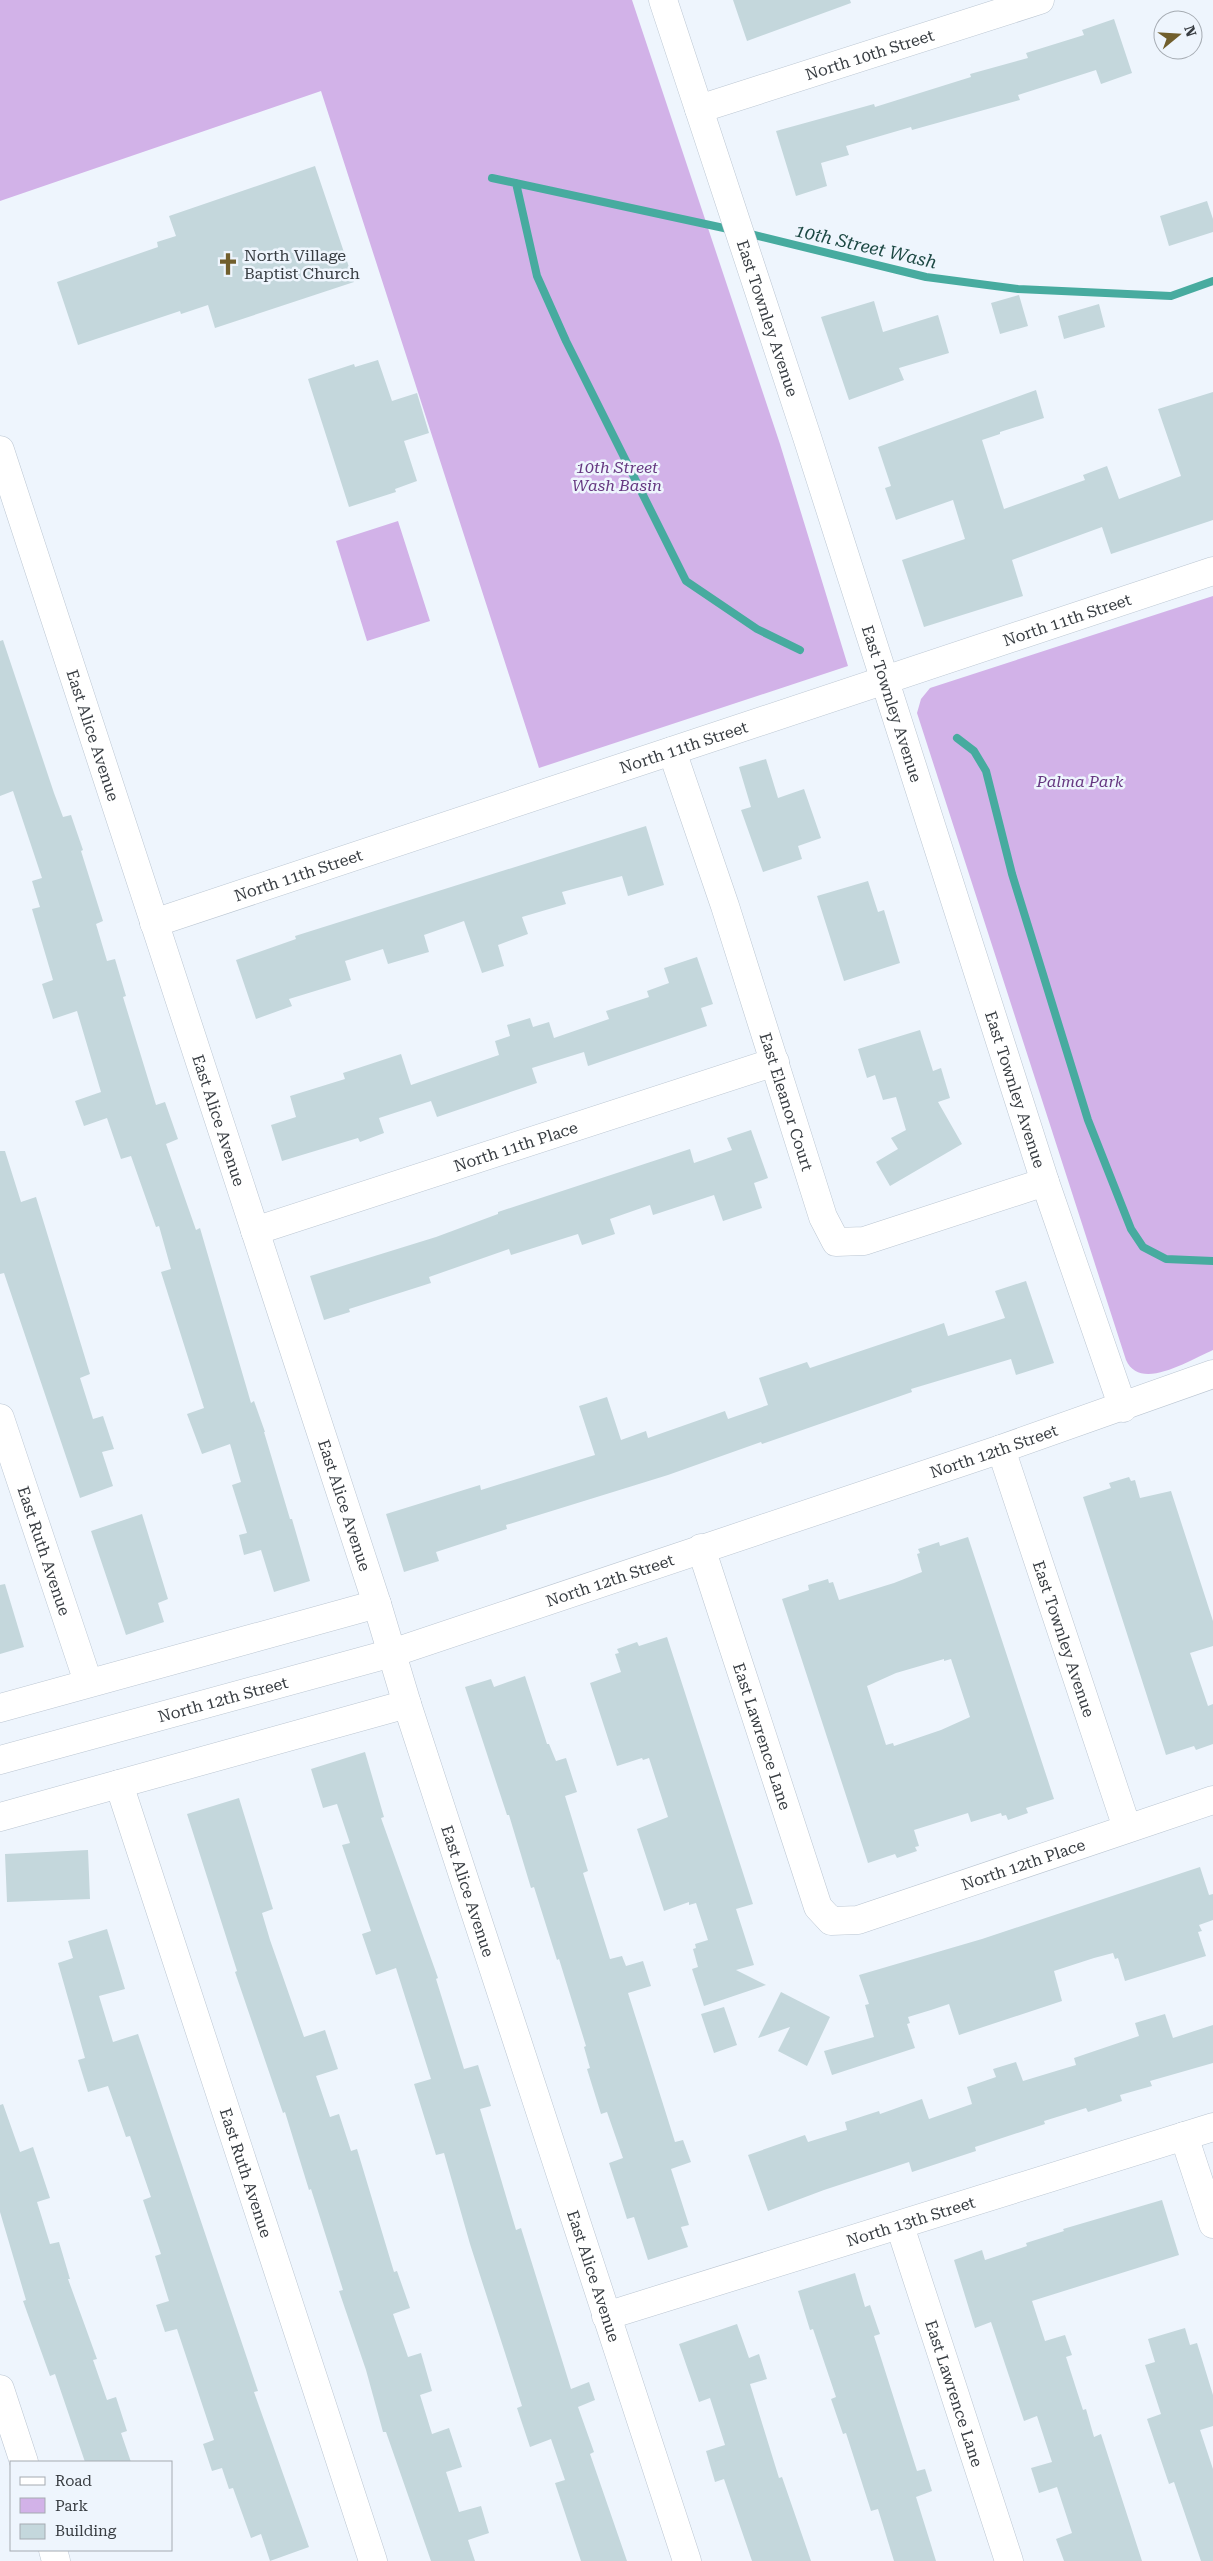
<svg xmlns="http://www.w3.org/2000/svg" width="1213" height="2561" font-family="'Roboto Serif',serif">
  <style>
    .green { fill: #d2b2e8 }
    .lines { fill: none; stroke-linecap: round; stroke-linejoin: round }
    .stream { stroke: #47ab9f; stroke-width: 8 }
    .building { fill: #c4d7dc; fill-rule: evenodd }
    .minor-casing { stroke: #bbc6d2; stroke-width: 29 }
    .minor { stroke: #fff; stroke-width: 28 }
    .labels { text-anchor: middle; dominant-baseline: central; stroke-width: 5; stroke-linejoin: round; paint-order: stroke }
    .street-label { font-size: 16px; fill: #383d42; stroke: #eef5fd }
    .poi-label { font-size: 16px; fill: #383d42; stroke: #eef5fd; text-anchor: start }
    .park-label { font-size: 16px; font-style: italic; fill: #663881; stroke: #eef5fd }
    .water-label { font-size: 18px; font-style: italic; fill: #1c4843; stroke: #eef5fd }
  </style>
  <rect width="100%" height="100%" fill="#eef5fd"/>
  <path class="green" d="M 0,0 L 632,0 L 780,444 L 848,666 L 539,768 L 321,91 L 0,201 Z
    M 398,521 L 430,621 L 367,641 L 336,541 Z
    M 1213,596 L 1213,1350 C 1190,1360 1140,1392 1126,1360 L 917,713 L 921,699 L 930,688 Z"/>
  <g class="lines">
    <path class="stream" d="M 492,178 L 733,230
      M 516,183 L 537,276 L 566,341 L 686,581 L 757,629 L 800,650
      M 746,233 L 926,277 L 1018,289 L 1171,296 L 1213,281
      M 957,738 L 974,751 L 986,771 L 1012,874 L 1088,1120 L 1131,1229 L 1143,1247 L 1166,1259 L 1213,1261"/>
  </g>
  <path class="building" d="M 733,0 L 850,0 L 851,3 L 747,41 Z
    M 1114,19 L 1132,73 L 1101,84 L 1096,70 L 1018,95 L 1020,100 L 912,130 L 911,127 L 846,146 L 849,155 L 821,163 L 827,186 L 796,196 L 776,131 L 874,104 L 875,107 L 971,77 L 970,74 L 1028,58 L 1026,53 L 1084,35 L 1082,30 Z
    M 315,166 L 354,282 L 215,328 L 208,305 L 181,314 L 180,311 L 78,345 L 57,282 L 158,247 L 157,242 L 176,236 L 169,216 Z
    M 1207,201 L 1213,219 L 1213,232 L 1169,246 L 1160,216 Z
    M 1019,295 L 1028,326 L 1000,334 L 991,303 Z
    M 874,301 L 883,332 L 938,315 L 949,353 L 899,368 L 904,380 L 849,400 L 821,317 Z
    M 1099,304 L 1105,327 L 1064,339 L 1058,316 Z
    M 378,360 L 392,401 L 417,393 L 429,433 L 404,441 L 417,481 L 395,489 L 396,492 L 349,507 L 308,379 L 354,364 L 355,367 Z
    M 1036,390 L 1044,418 L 1000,432 L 1000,434 L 982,440 L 1004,509 L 1085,480 L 1083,475 L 1107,466 L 1119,499 L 1181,476 L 1158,409 L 1213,392 L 1213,520 L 1111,554 L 1102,527 L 1012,560 L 1023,596 L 924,627 L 902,560 L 965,539 L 953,500 L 896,520 L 885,488 L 891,486 L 878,447 Z
    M 3,640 L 54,793 L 63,817 L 71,815 L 83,850 L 81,851 L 103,921 L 96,924 L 107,961 L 115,959 L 126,996 L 123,997 L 156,1105 L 165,1102 L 178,1139 L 166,1144 L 196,1230 L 200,1228 L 251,1403 L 254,1401 L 265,1432 L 264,1432 L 290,1519 L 292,1519 L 310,1581 L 274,1592 L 261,1550 L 244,1555 L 239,1535 L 247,1533 L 232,1485 L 241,1482 L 230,1444 L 202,1454 L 187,1414 L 204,1408 L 161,1272 L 171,1269 L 159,1226 L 156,1227 L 131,1156 L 121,1159 L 107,1118 L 84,1126 L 75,1101 L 101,1092 L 77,1011 L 53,1019 L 42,984 L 53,980 L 32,909 L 40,907 L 32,881 L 42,878 L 13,791 L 0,796 L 0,641 Z
    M 766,759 L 778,798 L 804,789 L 821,838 L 798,846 L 802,859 L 763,872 L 741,810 L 751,807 L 739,767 Z
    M 646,826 L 664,885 L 628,896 L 622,876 L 562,892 L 566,904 L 522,917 L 528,934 L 498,945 L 504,966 L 482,973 L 464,921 L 424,935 L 429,952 L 388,964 L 383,949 L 345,961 L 351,980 L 289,999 L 292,1006 L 256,1019 L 236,960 L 296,939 L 295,936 Z
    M 868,881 L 878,912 L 884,910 L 900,963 L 844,981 L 817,896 Z
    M 697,957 L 713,1004 L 701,1008 L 707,1026 L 588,1066 L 584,1052 L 532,1068 L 537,1083 L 437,1117 L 431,1101 L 379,1118 L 384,1133 L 360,1142 L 358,1138 L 282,1161 L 271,1125 L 296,1117 L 290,1096 L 345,1079 L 343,1073 L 401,1054 L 411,1085 L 499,1055 L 495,1041 L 510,1036 L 507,1025 L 530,1018 L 533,1027 L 549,1022 L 554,1038 L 609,1019 L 606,1011 L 649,997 L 647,991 L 669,983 L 664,968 Z
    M 920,1030 L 933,1071 L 941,1068 L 950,1098 L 938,1102 L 962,1144 L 890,1186 L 876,1162 L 898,1149 L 891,1138 L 906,1130 L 896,1097 L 883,1100 L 875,1075 L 867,1078 L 858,1049 Z
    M 751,1130 L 768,1178 L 754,1183 L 762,1208 L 723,1221 L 714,1195 L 653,1215 L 650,1205 L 610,1219 L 615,1234 L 582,1245 L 578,1234 L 511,1255 L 509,1249 L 429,1277 L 431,1283 L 349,1309 L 350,1312 L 324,1320 L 310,1276 L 436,1237 L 498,1214 L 498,1212 L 690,1149 L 694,1163 L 732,1150 L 727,1138 Z
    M 0,1151 L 5,1151 L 21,1202 L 36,1197 L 90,1374 L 80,1378 L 93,1419 L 103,1416 L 114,1449 L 102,1452 L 113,1486 L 80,1498 L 4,1273 L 0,1274 Z
    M 1026,1281 L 1054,1363 L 1016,1375 L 1011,1359 L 911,1389 L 912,1392 L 762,1444 L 761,1442 L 668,1475 L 506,1525 L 507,1529 L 436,1552 L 439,1561 L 404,1572 L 386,1514 L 480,1485 L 481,1490 L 595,1455 L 579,1406 L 607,1397 L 621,1440 L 646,1431 L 648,1438 L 725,1411 L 728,1419 L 768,1405 L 759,1378 L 807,1362 L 810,1368 L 944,1323 L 948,1336 L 1005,1318 L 995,1291 Z
    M 1129,1477 L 1131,1481 L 1135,1480 L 1140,1498 L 1171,1491 L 1213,1621 L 1213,1646 L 1190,1653 L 1208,1706 L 1213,1704 L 1213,1744 L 1196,1750 L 1194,1746 L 1166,1755 L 1083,1497 L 1111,1488 L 1109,1483 Z
    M 142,1514 L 168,1599 L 158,1603 L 164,1622 L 126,1635 L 91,1531 Z
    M 968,1537 L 1054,1799 L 1026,1808 L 1028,1813 L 1008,1820 L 1006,1815 L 1002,1816 L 1001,1813 L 971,1822 L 968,1813 L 914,1830 L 919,1846 L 915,1847 L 917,1851 L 897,1858 L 895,1854 L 868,1863 L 782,1599 L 809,1590 L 808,1585 L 828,1579 L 829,1583 L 833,1582 L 839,1600 L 894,1583 L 922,1572 L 917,1554 L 920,1553 L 918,1549 L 939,1542 L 940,1546 ZM 944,1659 L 944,1661 L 951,1659 L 970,1717 L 941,1730 L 894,1746 L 893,1743 L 886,1745 L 867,1686 L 896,1673 Z
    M 5,1584 L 24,1647 L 0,1654 L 0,1585 Z
    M 667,1637 L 753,1904 L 736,1909 L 754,1965 L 736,1970 L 766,1985 L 704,2006 L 692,1969 L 698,1967 L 693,1949 L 696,1948 L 695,1944 L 708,1940 L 696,1903 L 689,1905 L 689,1902 L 664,1911 L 637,1829 L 668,1817 L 649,1758 L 643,1760 L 642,1758 L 617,1766 L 590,1683 L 621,1672 L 615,1654 L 619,1653 L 617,1649 L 637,1642 L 639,1646 Z
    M 525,1676 L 547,1744 L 549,1744 L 556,1761 L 566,1758 L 577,1792 L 565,1796 L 588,1871 L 583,1873 L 610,1959 L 622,1956 L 626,1966 L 643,1961 L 651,1986 L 628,1993 L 675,2142 L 683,2140 L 691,2162 L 671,2169 L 689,2225 L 681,2227 L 688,2247 L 648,2260 L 634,2217 L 627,2219 L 621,2200 L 609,2163 L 623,2158 L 607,2112 L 601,2114 L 587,2069 L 590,2068 L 584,2047 L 586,2046 L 559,1959 L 557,1960 L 534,1887 L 531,1888 L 509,1815 L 507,1815 L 465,1687 L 491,1679 L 494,1687 Z
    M 365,1752 L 384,1817 L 381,1818 L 438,1978 L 436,1979 L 464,2069 L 478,2065 L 491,2106 L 480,2109 L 489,2139 L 516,2230 L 521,2228 L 571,2389 L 589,2382 L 595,2400 L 578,2407 L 594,2452 L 590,2454 L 627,2561 L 581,2561 L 555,2483 L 565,2480 L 551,2439 L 530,2447 L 517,2408 L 522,2406 L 470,2244 L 444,2153 L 436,2155 L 414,2084 L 431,2079 L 396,1968 L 376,1975 L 362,1934 L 371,1931 L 342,1845 L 350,1843 L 337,1804 L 323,1808 L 311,1769 Z
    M 239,1798 L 273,1909 L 262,1913 L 270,1940 L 304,2037 L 325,2030 L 338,2069 L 316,2076 L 330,2117 L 339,2114 L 351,2151 L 357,2149 L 394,2272 L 397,2271 L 410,2308 L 393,2314 L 408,2357 L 421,2353 L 432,2391 L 420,2395 L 432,2434 L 449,2428 L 462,2467 L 446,2472 L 459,2512 L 481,2506 L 489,2533 L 468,2540 L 475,2561 L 431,2561 L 386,2432 L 383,2432 L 366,2370 L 339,2291 L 343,2290 L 311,2189 L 309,2190 L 285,2112 L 283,2113 L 235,1972 L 237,1971 L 187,1814 Z
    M 88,1850 L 90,1899 L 7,1902 L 5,1854 Z
    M 1200,1867 L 1209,1895 L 1213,1894 L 1213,1920 L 1199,1925 L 1202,1931 L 1198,1932 L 1206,1956 L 1125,1981 L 1118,1958 L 1115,1959 L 1113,1953 L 1094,1958 L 1054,1971 L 1062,2001 L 959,2035 L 949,2004 L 931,2010 L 908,2017 L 910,2023 L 907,2024 L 915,2048 L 832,2075 L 824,2051 L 874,2037 L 865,2005 L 869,2004 L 859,1975 L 982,1939 Z
    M 107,1929 L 125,1989 L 99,1996 L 113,2042 L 138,2034 L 258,2391 L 254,2392 L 309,2547 L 270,2561 L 261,2534 L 251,2538 L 233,2488 L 229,2489 L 222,2468 L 212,2471 L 203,2444 L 214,2440 L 177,2329 L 165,2332 L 156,2305 L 169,2301 L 155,2256 L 161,2254 L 143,2200 L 151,2197 L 130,2136 L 126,2137 L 108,2086 L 88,2092 L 78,2060 L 85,2058 L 58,1963 L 73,1958 L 68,1941 Z
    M 781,1992 L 830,2017 L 807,2066 L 778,2051 L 790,2027 L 758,2038 Z
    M 724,2007 L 737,2045 L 714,2053 L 701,2014 Z
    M 1165,2014 L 1173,2038 L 1213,2025 L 1213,2063 L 1150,2081 L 1152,2086 L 1120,2095 L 1122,2101 L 1088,2112 L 1086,2108 L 1044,2121 L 1045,2124 L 975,2147 L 976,2151 L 912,2172 L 909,2162 L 824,2190 L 768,2211 L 748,2155 L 805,2135 L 808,2142 L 847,2130 L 845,2122 L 879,2111 L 880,2114 L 922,2099 L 929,2119 L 972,2104 L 967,2087 L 996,2077 L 993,2069 L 1016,2062 L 1023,2081 L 1076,2065 L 1074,2058 L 1139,2036 L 1135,2023 Z
    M 3,2104 L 20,2152 L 33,2147 L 50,2198 L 37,2202 L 50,2244 L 59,2242 L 70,2279 L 68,2279 L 97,2359 L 93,2360 L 107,2400 L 116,2397 L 127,2431 L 121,2433 L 131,2462 L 85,2462 L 55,2374 L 50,2376 L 23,2301 L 26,2300 L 0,2212 L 0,2105 Z
    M 1162,2200 L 1179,2255 L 1032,2301 L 1045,2341 L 1065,2335 L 1072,2355 L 1066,2357 L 1083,2410 L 1086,2409 L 1094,2437 L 1101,2434 L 1142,2561 L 1064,2561 L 1056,2539 L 1072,2533 L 1057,2487 L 1039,2493 L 1031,2468 L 1052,2462 L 1037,2416 L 1024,2421 L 991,2322 L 975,2328 L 954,2260 L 982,2250 L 985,2260 L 1027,2246 L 1026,2243 L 1064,2231 L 1063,2229 Z
    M 855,2273 L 865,2307 L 870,2305 L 880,2334 L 874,2336 L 917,2471 L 925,2469 L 932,2491 L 916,2497 L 936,2561 L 894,2561 L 878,2509 L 871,2511 L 846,2433 L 843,2434 L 831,2399 L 836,2397 L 813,2329 L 810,2330 L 798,2291 Z
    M 737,2324 L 749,2358 L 759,2354 L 767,2379 L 750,2384 L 779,2478 L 782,2477 L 811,2561 L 752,2561 L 724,2479 L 715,2482 L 706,2451 L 725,2445 L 710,2398 L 699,2402 L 679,2344 Z
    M 1185,2328 L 1190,2345 L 1197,2343 L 1213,2395 L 1213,2426 L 1200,2430 L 1213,2469 L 1213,2561 L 1201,2561 L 1174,2482 L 1169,2484 L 1147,2419 L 1161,2414 L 1145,2365 L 1155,2362 L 1148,2339 Z"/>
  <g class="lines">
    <defs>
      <g id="minor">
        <path id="s1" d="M 663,0 L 807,437 L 1045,1182 L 1123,1408"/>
        <path id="s2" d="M 699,109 L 1040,0"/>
        <path id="s3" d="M 0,450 L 377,1604 L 407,1704 L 687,2561"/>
        <path id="s4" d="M 672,751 L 725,906 L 823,1217 L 836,1242 L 864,1241 L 1045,1182"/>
        <path id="s5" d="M 154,923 L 1213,571"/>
        <path id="s6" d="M 255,1231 L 775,1062"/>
        <path id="s7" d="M 0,1418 L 88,1682"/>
        <path id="s8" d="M 1001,1449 L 1127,1828"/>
        <path id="s9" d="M 701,1548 L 818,1907 L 831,1921 L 858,1920 L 1213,1800"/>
        <path d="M 0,1708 L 377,1604"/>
        <path id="s10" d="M 0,1760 L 392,1653 L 1001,1449 L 1213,1374"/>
        <path id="s11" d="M 119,1784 L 373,2561"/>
        <path d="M 0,1817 L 407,1704"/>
        <path d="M 1184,2136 L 1213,2224"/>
        <path id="s12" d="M 900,2226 L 1009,2561"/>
        <path id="s13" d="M 606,2316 L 1213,2127"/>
        <path d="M 0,2389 L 24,2462"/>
        <path d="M 53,2550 L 56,2561"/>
      </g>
    </defs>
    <use href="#minor" class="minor-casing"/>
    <use href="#minor" class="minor"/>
  </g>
  <defs>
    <symbol id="church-bare" viewBox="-9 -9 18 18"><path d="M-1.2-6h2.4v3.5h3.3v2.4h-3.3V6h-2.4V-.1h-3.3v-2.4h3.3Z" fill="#715f2d" stroke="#eef5fd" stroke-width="2.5" paint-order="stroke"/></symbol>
  </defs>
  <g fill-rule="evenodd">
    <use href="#church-bare" x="212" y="248" width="32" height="32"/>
  </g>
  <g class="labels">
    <g class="street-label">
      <text stroke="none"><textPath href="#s2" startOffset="179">North 10th Street</textPath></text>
      <text stroke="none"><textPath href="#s1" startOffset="335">East Townley Avenue</textPath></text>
      <text stroke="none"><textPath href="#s5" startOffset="962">North 11th Street</textPath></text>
      <text stroke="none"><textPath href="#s1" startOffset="740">East Townley Avenue</textPath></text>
      <text stroke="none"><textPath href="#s3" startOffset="300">East Alice Avenue</textPath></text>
      <text stroke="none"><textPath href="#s5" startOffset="558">North 11th Street</textPath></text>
      <text stroke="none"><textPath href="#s5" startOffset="152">North 11th Street</textPath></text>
      <text stroke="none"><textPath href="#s1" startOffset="1145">East Townley Avenue</textPath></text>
      <text stroke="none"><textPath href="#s4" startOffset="369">East Eleanor Court</textPath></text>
      <text stroke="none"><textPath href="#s3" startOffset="705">East Alice Avenue</textPath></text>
      <text stroke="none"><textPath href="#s6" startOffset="274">North 11th Place</textPath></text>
      <text stroke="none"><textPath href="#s10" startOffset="1041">North 12th Street</textPath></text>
      <text stroke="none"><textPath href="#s3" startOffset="1110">East Alice Avenue</textPath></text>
      <text stroke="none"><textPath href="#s7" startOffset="140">East Ruth Avenue</textPath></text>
      <text stroke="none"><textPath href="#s10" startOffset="636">North 12th Street</textPath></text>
      <text stroke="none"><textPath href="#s8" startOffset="200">East Townley Avenue</textPath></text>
      <text stroke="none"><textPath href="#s10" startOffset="231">North 12th Street</textPath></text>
      <text stroke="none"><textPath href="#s9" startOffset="198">East Lawrence Lane</textPath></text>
      <text stroke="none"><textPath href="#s9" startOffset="598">North 12th Place</textPath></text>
      <text stroke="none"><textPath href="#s3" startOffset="1515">East Alice Avenue</textPath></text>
      <text stroke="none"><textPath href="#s11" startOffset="409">East Ruth Avenue</textPath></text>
      <text stroke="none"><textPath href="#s13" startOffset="319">North 13th Street</textPath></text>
      <text stroke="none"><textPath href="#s3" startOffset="1920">East Alice Avenue</textPath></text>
      <text stroke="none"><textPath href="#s12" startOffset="176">East Lawrence Lane</textPath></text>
    </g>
    <g class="poi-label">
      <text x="244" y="255">North Village<tspan x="244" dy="18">Baptist Church</tspan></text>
    </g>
    <g class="park-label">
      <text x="617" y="467">10th Street<tspan x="617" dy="18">Wash Basin</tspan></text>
      <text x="1080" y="781">Palma Park</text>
    </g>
    <g class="water-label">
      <text transform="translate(866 246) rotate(13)">10th Street Wash</text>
    </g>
  </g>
  <rect x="10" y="2461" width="162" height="90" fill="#eef5fd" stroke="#a5abb2"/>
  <rect x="20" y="2477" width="25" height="8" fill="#ffffff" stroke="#a5abb2"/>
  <text x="55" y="2486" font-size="15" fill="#383d42">Road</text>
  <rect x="20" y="2498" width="25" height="15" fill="#d2b2e8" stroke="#a5abb2"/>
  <text x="55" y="2511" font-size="15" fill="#383d42">Park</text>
  <rect x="20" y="2524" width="25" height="15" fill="#c4d7dc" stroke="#a5abb2"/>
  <text x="55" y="2536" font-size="15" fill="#383d42">Building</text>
  <g transform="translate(1178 35) rotate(72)"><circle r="24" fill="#eef5fd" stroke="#a5abb2"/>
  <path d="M0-4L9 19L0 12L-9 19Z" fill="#715f2d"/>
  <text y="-8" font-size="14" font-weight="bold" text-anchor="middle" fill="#383d42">N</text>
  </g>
</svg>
